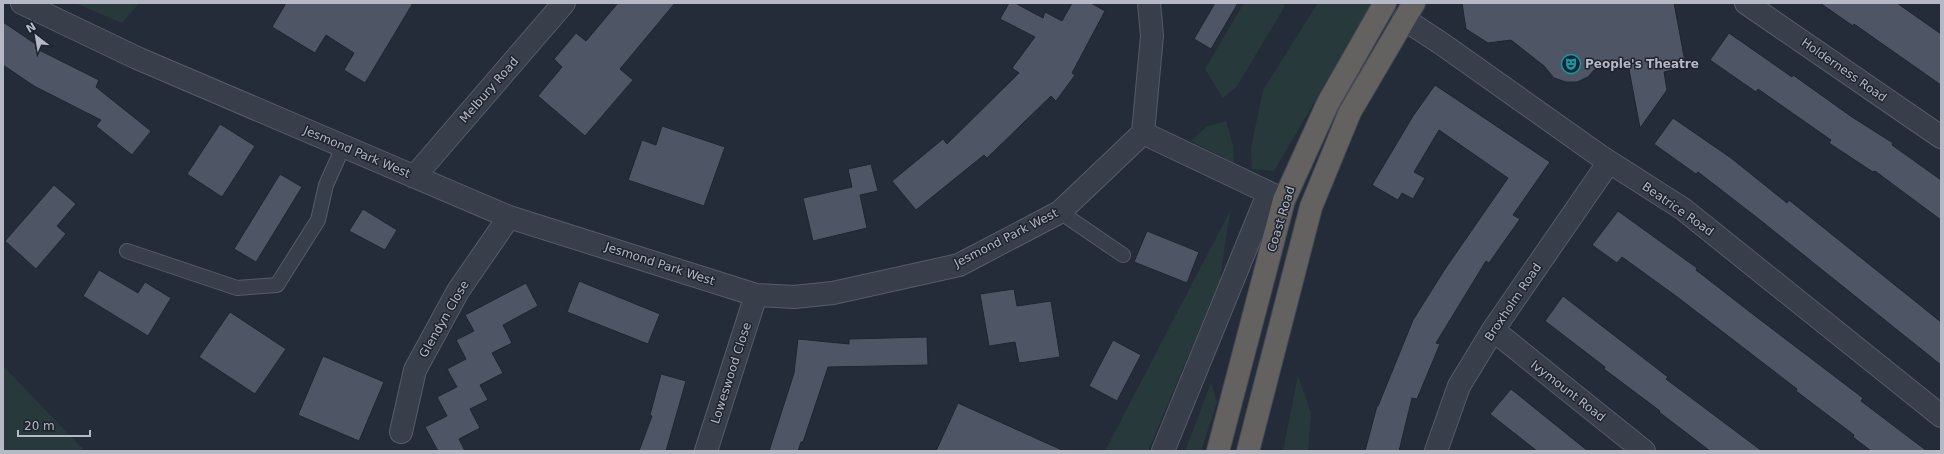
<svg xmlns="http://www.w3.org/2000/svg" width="1944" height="454" font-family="'DejaVu Sans',sans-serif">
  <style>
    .green { fill: #28393b }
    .building { fill: #4e5665; stroke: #202530 }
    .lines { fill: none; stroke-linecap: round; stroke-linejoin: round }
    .service-casing { stroke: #575c67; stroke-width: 16 }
    .minor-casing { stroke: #575c67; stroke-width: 24 }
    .trunk-casing { stroke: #444954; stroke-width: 24 }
    .service { stroke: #383e4a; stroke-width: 14 }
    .minor { stroke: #383e4a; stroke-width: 22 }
    .trunk { stroke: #636260; stroke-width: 22 }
    .labels { text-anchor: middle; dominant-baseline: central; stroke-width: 3; stroke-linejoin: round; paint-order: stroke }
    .poi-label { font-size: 12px; font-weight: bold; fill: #b4b9c5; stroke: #1e232e; text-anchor: start }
    .street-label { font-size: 12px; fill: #b4b9c5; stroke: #1e232e }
  </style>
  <rect width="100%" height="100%" fill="#252c39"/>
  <path class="green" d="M 75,3 L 139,3 L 122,23 Z
    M 1244,3 L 1285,3 L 1283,9 L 1237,86 L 1223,98 L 1205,69 Z
    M 1318,3 L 1372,3 L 1274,171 L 1252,169 L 1251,148 L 1263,90 Z
    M 1226,121 L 1233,145 L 1234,163 L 1191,141 L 1206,127 Z
    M 1230,211 L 1220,280 L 1148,451 L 1105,451 Z
    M 3,366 L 85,451 L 3,451 Z
    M 1298,376 L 1311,413 L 1308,451 L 1283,451 Z
    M 1211,383 L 1217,402 L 1201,451 L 1185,451 Z"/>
  <path class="building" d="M 286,3 L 413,3 L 365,83 L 344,70 L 354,53 L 326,35 L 315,53 L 272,27 Z
    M 618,3 L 675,3 L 620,69 L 633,80 L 585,136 L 538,96 L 562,67 L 554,59 L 576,33 L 586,41 Z
    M 1009,3 L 1015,3 L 1043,18 L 1045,12 L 1062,21 L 1072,3 L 1091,3 L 1105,11 L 1072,73 L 1075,75 L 1056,101 L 1051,96 L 987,158 L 984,155 L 916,210 L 892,181 L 943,139 L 947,144 L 1019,73 L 1012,68 L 1035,37 L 1000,19 Z
    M 1215,3 L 1238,3 L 1211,49 L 1194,39 Z
    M 1462,3 L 1674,3 L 1686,67 L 1664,72 L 1667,90 L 1640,128 L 1628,64 L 1594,70 L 1588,77 L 1577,82 L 1566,82 L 1554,78 L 1544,66 L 1511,40 L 1488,43 L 1466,29 Z
    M 1820,3 L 1897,3 L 1941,34 L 1941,85 L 1854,24 L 1853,26 Z
    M 3,22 L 37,45 L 35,48 L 99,80 L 96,87 L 151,131 L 132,155 L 96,126 L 101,120 L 34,86 L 3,65 Z
    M 1729,33 L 1792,77 L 1793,75 L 1852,117 L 1893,143 L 1892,145 L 1941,180 L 1941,220 L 1875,171 L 1873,172 L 1829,143 L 1831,140 L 1758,89 L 1756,92 L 1710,60 Z
    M 1435,85 L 1550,162 L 1513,215 L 1520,219 L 1489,263 L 1486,261 L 1436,343 L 1440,344 L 1417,399 L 1412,398 L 1399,451 L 1365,451 L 1377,406 L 1378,406 L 1413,320 L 1445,269 L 1508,178 L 1439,130 L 1414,172 L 1425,178 L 1413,199 L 1402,193 L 1398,200 L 1372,185 L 1413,116 Z
    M 1673,118 L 1731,158 L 1787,203 L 1789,200 L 1941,322 L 1941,365 L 1755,216 L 1698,172 L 1696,174 L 1654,144 Z
    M 220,124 L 255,146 L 222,197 L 187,174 Z
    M 662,126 L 725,147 L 704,206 L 628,180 L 642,140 L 656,145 Z
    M 871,164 L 878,191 L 860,195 L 867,228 L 813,241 L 803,198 L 852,187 L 848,169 Z
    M 280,174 L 302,187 L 256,262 L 234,249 Z
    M 54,185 L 76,204 L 57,226 L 66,234 L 36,269 L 5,241 Z
    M 363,209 L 397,230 L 385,250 L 349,231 Z
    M 1618,211 L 1697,268 L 1696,270 L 1750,312 L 1863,398 L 1861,401 L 1927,451 L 1871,451 L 1853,437 L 1854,435 L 1796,391 L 1797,389 L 1676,296 L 1622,257 L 1617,263 L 1592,245 Z
    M 1147,231 L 1199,252 L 1187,283 L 1134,262 Z
    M 99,270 L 138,293 L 145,282 L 171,298 L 148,336 L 83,296 Z
    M 579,281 L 660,314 L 648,344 L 567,312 Z
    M 526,283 L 538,306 L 503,325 L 512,343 L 492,353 L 503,373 L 480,385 L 488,400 L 470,409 L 480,428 L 459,439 L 465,451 L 438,451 L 425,427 L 447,416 L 437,397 L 457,387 L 447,369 L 466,359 L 456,340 L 474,331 L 465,315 Z
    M 1014,289 L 1017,306 L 1051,301 L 1060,357 L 1019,363 L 1015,342 L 989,346 L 980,294 Z
    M 1563,296 L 1668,377 L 1666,379 L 1762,451 L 1710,451 L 1659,412 L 1660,411 L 1604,369 L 1605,367 L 1545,321 Z
    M 230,312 L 286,349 L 255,394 L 199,357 Z
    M 927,337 L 928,365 L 828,367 L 803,442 L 801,442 L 798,451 L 769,451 L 794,373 L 798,339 L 849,344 L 849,339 Z
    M 1113,340 L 1141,355 L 1117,401 L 1089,386 Z
    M 323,356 L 384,382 L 359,441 L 298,415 Z
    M 661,374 L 686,381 L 666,451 L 639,451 L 652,416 L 650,415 Z
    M 1511,389 L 1537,410 L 1588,451 L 1537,451 L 1490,414 Z
    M 958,403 L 1064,451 L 936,451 Z"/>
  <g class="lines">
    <defs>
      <path id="service" d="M 1060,212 L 1123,255
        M 127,251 L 237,288 L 277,285 L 318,220 L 326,185 L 343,147"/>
      <path id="minor" d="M 22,3 L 137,58 L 509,217 L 756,295 L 794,297 L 833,293 L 959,265 L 1060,212 L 1143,133 L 1284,200
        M 1746,3 L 1941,137
        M 1404,19 L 1442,44 L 1600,156 L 1683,209 L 1941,416
        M 1143,133 L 1152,36 L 1149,3
        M 414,177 L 564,3
        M 1493,330 L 1644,451
        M 401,432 L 415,370 L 458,291 L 509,217
        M 706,451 L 756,295
        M 1163,451 L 1268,194
        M 1436,451 L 1459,386 L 1493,330 L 1609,162"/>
      <path id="trunk" d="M 1218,451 L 1284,200 L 1328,103 L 1385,3
        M 1248,451 L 1311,207 L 1350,112 L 1414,3"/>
    </defs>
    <use href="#service" class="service-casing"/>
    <use href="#minor" class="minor-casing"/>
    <use href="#trunk" class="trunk-casing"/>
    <use href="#service" class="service"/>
    <use href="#minor" class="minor"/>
    <use href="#trunk" class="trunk"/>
  </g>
  <defs>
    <symbol id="theatre-ring" viewBox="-11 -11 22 22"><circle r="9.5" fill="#1e232e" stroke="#0f9aa8" stroke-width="1.5"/><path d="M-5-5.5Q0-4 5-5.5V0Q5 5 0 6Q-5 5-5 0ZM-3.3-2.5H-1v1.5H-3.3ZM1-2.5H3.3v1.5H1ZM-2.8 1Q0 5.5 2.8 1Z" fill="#0f9aa8"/></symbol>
  </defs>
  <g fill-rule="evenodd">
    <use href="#theatre-ring" x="1560" y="53" width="22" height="22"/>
  </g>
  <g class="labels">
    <g class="poi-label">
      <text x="1585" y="64">People's Theatre</text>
    </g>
    <g class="street-label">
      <text transform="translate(1844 70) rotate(35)">Holderness Road</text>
      <text transform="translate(489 90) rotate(-49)">Melbury Road</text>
      <text transform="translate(357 152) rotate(23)">Jesmond Park West</text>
      <text transform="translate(1678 209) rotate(35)">Beatrice Road</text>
      <text transform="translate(1281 219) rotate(-73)">Coast Road</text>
      <text transform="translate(1006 238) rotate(-27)">Jesmond Park West</text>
      <text transform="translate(660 264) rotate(18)">Jesmond Park West</text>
      <text transform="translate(1513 302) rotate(-56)">Broxholm Road</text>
      <text transform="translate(444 319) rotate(-60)">Glendyn Close</text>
      <text transform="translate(731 373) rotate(-72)">Loweswood Close</text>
      <text transform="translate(1568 391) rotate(38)">Ivymount Road</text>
    </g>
  </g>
  <rect width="1944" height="454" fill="none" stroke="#b4b9c5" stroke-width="8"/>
  <g transform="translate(36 36) rotate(329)" stroke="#1e232e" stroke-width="3" paint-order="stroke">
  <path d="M0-3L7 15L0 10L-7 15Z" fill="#b4b9c5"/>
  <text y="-6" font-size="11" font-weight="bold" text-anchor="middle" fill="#b4b9c5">N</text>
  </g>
  <path d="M18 430v6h72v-6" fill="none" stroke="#b4b9c5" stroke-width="2"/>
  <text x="24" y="430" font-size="12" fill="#b4b9c5" stroke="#1e232e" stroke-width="3" paint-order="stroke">20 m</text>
</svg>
